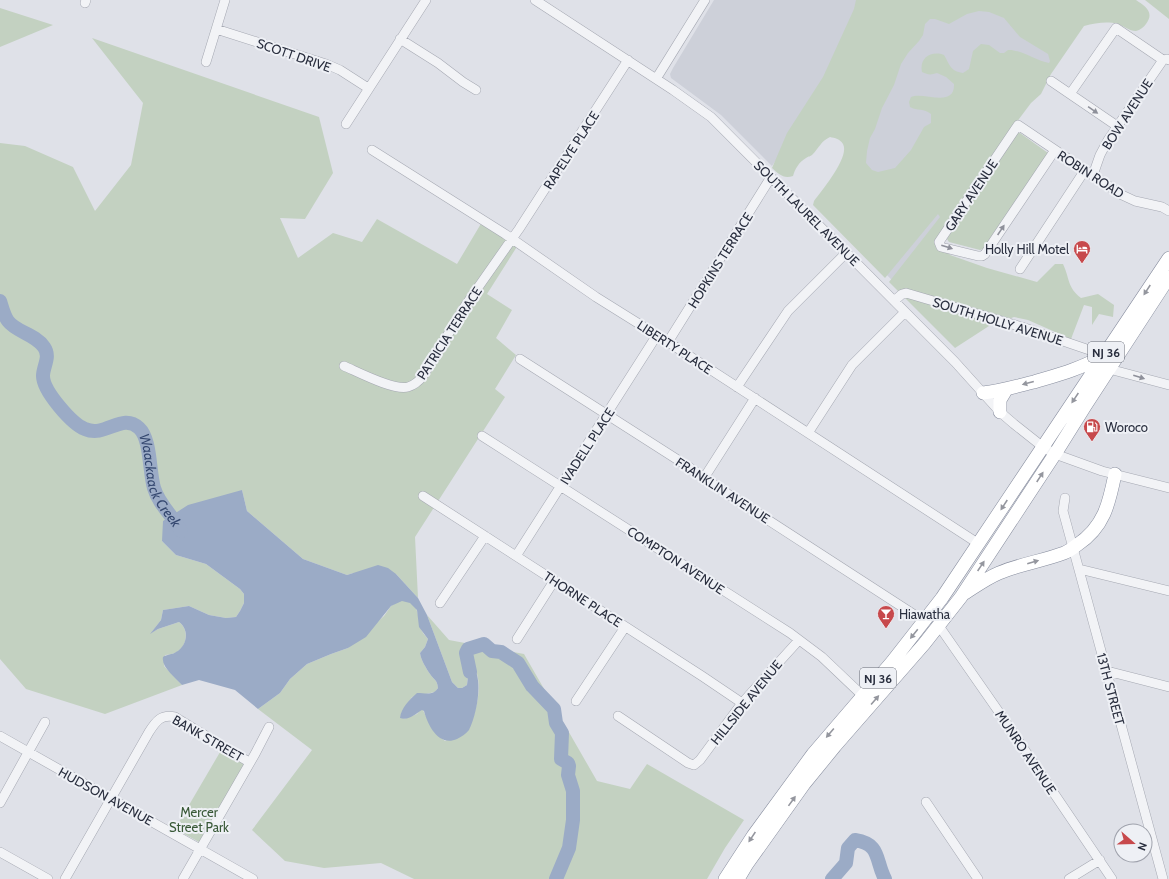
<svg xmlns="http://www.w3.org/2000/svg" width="1169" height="879" font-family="Cabin,sans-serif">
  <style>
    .built { fill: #cdd0d9 }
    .green { fill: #c3d1c1; fill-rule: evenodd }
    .water { fill: #9babc6 }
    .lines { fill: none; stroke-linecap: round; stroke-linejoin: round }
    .river { stroke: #9babc6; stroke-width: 14 }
    .minor-casing { stroke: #a5a8b2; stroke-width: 10 }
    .highway-casing { stroke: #878d9e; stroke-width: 14 }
    .minor { stroke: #f2f3f6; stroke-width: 9 }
    .highway { stroke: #fff; stroke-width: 13 }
    .oneway { fill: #8e909a }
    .oneway2 { fill: #94969e }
    .labels { text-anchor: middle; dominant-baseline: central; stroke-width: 4; stroke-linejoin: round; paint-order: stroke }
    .shield { fill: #eef0f5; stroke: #646875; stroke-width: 1 }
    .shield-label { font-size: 12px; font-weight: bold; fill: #292e3e }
    .street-label { font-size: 13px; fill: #292e3e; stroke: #eef0f5 }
    .poi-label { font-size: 13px; fill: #292e3e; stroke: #eef0f5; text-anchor: start }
    .park-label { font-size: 13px; fill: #395937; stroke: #eef0f5 }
    .water-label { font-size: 14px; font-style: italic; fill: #354870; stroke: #eef0f5 }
  </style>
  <rect width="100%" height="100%" fill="#dfe1e8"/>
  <path class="built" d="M 714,0 L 875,0 L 881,4 L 772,166 L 721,115 L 671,78 L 670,74 L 673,68 Z
    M 978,0 L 1058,54 L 899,287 L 817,206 L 857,149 L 884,2 Z"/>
  <path class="green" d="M 856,0 L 1136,0 C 1145,6 1155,12 1146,24 C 1144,27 1140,30 1136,31 C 1129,31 1124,26 1118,24 C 1107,21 1096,23 1084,26 L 1051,74 L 1041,94 L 1031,103 L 1019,119 L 943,241 L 950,255 L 987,268 L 1037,282 L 1055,264 L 1063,264 C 1070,279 1067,287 1081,298 L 1098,294 L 1114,305 L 1113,317 L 1099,314 L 1092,325 L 1092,307 L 1084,305 L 1071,339 L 1028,320 L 1014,317 L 989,326 L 955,348 L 889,282 L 940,217 L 938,214 L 885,278 L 813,205 L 814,201 C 822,190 850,157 843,144 C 840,139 835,138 830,137 C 821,141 819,148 812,155 C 808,158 810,155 806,158 C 799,162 795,169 793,176 C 783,179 779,174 772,168 L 787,133 L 823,77 L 854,9 ZM 979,11 L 989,12 L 1004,18 L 1020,37 L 1048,54 L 1050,61 L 1049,63 C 1036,61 1020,49 1008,50 L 1004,53 L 1000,53 L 989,45 L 981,44 L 973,51 L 969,69 L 963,73 C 950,71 950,65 944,55 C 931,50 919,58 922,72 C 928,75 931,75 937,73 L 946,77 L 954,84 C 955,109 923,91 911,97 L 909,102 L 910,107 C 917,111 924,108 931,114 L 931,123 L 924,127 L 911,150 L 895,168 L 878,172 L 872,170 L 866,163 L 867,151 L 870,138 L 875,129 L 882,108 L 894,85 L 901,64 L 908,53 L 919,41 L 923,35 L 925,24 L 930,19 L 935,19 L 949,24 L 967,14 Z
    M 1145,0 L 1169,0 L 1169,19 Z
    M 0,8 L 53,25 L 0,47 Z
    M 92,38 L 319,117 L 333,173 L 305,219 L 280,218 L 298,258 L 333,233 L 362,242 L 377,219 L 457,264 L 482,222 L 518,245 L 487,294 L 512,310 L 496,338 L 516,355 L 495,389 L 505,397 L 415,537 L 418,598 L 396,574 L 353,573 L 347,575 L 303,559 L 247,511 L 242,490 L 162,541 L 176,555 L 206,564 L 240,589 L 244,594 L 244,603 L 240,611 L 236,617 L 226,618 L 209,615 L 189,606 L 163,610 L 161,620 L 151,633 L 158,629 L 179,622 C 190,630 187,648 175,653 C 172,654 168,655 165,655 L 164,666 L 182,685 L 105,714 L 26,689 L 0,659 L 0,143 L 25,146 L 73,167 L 95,211 L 131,165 L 143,103 Z
    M 1018,133 L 1020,133 L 1048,153 L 983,249 L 980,250 L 949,242 L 947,239 L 948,237 Z
    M 399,601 C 422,597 416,620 422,631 C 423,634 426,636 428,639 L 425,647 L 420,653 C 421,660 426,668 430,674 C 434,680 437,679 438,688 L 435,692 L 412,697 L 401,714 L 404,719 L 417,714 L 420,710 L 423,710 C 429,723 433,732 445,741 L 469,729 C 475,713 482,692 477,674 C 475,667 470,661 467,654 L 468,677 L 467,685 L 462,688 L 458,688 L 452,682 L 427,615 L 449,640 L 524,654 L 597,781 L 630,789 L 647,764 L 744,820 L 725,848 L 707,879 L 414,879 L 381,863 L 324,868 L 285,861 L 252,830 L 312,750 L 258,709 L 280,693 L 290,679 L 307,664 L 331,654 L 348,648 L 384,616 L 391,606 Z
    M 223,747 L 248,761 L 199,842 L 175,829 Z"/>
  <path class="water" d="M 242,490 L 247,511 L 303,559 L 347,575 L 378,565 L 388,568 L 396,574 L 418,598 L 427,615 L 452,682 L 458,688 L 462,688 L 467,685 L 468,677 L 466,653 C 470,660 475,668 477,675 C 481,690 476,716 469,730 C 466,734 461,737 457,739 C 439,747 428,726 424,711 L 422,710 C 415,714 409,721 400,718 C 401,708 410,699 417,693 C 426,693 433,696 438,688 C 437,679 434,680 430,674 C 426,668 421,660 420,653 L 425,647 L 428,639 L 419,627 L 417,610 L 410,603 L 402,601 L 391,606 L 366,637 L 348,648 L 331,654 L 307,664 L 290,679 L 280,693 L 258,709 L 235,690 L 199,680 L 182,685 C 175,677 161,667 163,657 C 167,654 172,655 176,652 C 187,646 190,630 179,622 L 158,629 L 150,634 L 161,620 L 163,610 L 189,606 L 209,615 L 226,618 L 236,617 L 240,611 L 244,603 L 244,594 L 240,589 L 206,564 L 176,555 L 162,541 L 163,521 L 188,505 Z"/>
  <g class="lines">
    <g class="river">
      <path id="s1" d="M 0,301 C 2,307 4,316 8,321 C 16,332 35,334 44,347 C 51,357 43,366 43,376 C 43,391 72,424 85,429 C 106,438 122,412 139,428 C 151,439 149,471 154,488 C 159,505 173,516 181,531"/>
      <path d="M 470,672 L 466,653 L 468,649 L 484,644 L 492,651 L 501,652 L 518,663 L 532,686 L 554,709 L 556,723 L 562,733 L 561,759 L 568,763 L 569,766 L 568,775 L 573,791 L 573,820 L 569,848 L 556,879"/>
      <path d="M 832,879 L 846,863 L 848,848 L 855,840 C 881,844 875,860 885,879"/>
    </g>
    <defs>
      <path id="minor" d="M 535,0 L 673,90 L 711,117 L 955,362 L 1000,412 L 1014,424 L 1043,447 L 1055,454 L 1102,471 L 1169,488
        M 85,3 L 86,0
        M 216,29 L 326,64 L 340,70 L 368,88
        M 400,39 L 438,63 L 463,82 L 476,90
        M 206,62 L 225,0
        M 656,79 L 705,0
        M 1051,81 L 1117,126
        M 1070,94 L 1116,28 L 1163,60
        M 346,124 L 426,0
        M 372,150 L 505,234 L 596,297 L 668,342 L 979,544
        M 1055,150 L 985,254 L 982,256 L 978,256 L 941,247 L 939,242 L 1018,125 L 1122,195 L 1135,201 L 1162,207 L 1169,211
        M 1093,175 L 1100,155 L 1108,140 L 1163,60 L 1167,59 L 1169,60
        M 1020,269 L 1085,170
        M 894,301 L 902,294 L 906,293 L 1022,327 L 1104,355
        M 668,342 L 771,177
        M 520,359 L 689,467 L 728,494 L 924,621
        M 344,366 C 358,372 394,391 408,387 C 415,385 419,381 423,376 L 465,306 L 519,229 L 628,60
        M 1109,369 L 1169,385
        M 737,387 L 788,311 L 846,253
        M 808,433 L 852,365 L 905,312
        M 482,436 L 790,633 L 822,657 L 862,695
        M 704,478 L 755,398
        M 423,496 L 702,676 L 742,703
        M 1065,498 L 1063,511 L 1163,879
        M 516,556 L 657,335
        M 1079,569 L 1169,591
        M 440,603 L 485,536
        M 939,626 L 1001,715 L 1112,879
        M 517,639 L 554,581
        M 1107,671 L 1169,687
        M 576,701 L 625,627
        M 618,716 L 688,763 L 694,765 L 700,760 L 742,703 L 799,640
        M 0,736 L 253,879
        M 926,802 L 978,879
        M 0,803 L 45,722
        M 0,852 L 48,879
        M 65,879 L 149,732 C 156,721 161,714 175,717 L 249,762
        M 183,879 L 255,754 L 269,727
        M 1069,879 L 1100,860"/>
      <path id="highway" d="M 983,393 C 1001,391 1017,386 1034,382 C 1057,375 1080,369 1101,357
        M 1000,412 L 1000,400 L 1006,390
        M 965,593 C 976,586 987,578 999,573 C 1020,564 1043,561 1064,553 C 1069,551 1073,548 1077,545 C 1104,527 1109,504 1115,474
        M 725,879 L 753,836 L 813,754 L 892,662 L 942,598 L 1169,258
        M 738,879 L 747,864 L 804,784 L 835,746 L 924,644 L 961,597 L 1055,454 L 1085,406 L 1169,277"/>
    </defs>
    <use href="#minor" class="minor-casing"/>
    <use href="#highway" class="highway-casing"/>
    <use href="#minor" class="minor"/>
    <use href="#highway" class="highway"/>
  </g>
  <defs><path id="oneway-solid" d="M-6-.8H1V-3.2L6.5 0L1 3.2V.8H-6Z"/></defs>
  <g class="oneway">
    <use href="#oneway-solid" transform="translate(1093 110) rotate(35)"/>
    <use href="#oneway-solid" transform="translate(1001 230) rotate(-56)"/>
    <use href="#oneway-solid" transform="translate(947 247) rotate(18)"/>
    <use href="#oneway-solid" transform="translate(1139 377) rotate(17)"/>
  </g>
  <g class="oneway2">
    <use href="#oneway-solid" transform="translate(1147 290) rotate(123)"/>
    <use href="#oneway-solid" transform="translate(1028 383) rotate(165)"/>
    <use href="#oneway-solid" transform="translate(1075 398) rotate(124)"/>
    <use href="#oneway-solid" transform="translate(1040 477) rotate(-57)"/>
    <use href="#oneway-solid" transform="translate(1004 505) rotate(123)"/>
    <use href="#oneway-solid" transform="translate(1033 562) rotate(-16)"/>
    <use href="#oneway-solid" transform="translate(981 566) rotate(-56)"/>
    <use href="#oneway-solid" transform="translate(914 634) rotate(129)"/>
    <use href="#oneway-solid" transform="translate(875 700) rotate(-49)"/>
    <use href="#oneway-solid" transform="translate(830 733) rotate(130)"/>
    <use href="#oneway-solid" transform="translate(792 801) rotate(-54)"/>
    <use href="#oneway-solid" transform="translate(752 837) rotate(124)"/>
  </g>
  <defs>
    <symbol id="hotel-pin" viewBox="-11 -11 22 30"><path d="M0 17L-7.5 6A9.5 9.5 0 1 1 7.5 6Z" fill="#c7494c" stroke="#eef0f5"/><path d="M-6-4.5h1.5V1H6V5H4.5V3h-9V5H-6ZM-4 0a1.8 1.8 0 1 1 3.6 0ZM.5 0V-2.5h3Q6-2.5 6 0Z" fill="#fff"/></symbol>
    <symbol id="fuel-pin" viewBox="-11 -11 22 30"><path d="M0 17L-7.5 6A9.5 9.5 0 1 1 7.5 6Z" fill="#c7494c" stroke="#eef0f5"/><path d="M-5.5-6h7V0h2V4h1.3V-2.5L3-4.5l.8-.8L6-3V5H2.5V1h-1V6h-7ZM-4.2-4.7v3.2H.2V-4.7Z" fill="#fff"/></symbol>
    <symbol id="bar-pin" viewBox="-11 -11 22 30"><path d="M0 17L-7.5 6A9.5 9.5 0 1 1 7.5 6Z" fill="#c7494c" stroke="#eef0f5"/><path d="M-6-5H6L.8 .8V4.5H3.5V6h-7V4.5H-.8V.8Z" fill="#fff"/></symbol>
  </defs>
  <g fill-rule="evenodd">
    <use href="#hotel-pin" x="1072" y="239" width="20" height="27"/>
    <use href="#fuel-pin" x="1082" y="417" width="20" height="27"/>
    <use href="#bar-pin" x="876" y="604" width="20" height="27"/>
  </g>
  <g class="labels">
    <g class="shield">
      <rect x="1088" y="342" width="36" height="20" rx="3"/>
      <rect x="860" y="668" width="36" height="20" rx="3"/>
    </g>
    <g class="shield-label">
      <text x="1106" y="352">NJ 36</text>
      <text x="878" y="678">NJ 36</text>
    </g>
    <g class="street-label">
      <text transform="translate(294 55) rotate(19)">SCOTT DRIVE</text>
      <text transform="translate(1127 114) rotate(-57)">BOW AVENUE</text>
      <text transform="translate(571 150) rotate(-57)">RAPELYE PLACE</text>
      <text transform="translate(1091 174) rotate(33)">ROBIN ROAD</text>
      <text transform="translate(971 195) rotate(-56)">GARY AVENUE</text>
      <text transform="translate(807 213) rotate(45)">SOUTH LAUREL AVENUE</text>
      <text transform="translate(720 260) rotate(-58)">HOPKINS TERRACE</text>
      <text transform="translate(998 321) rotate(17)">SOUTH HOLLY AVENUE</text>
      <text transform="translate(449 333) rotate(-57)">PATRICIA TERRACE</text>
      <text transform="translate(675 347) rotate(33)">LIBERTY PLACE</text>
      <text transform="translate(587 446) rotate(-57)">IVADELL PLACE</text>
      <text transform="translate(723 490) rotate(33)">FRANKLIN AVENUE</text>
      <text transform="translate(676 560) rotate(33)">COMPTON AVENUE</text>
      <text transform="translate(583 599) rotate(33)">THORNE PLACE</text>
      <text transform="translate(1111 689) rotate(75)">13TH STREET</text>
      <text transform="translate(746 702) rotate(-51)">HILLSIDE AVENUE</text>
      <text transform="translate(208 738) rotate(30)">BANK STREET</text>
      <text transform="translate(1026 752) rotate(56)">MUNRO AVENUE</text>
      <text transform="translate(106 796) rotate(29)">HUDSON AVENUE</text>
    </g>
    <g class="poi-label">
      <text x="1069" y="249" text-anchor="end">Holly Hill Motel</text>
      <text x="1105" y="427">Woroco</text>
      <text x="899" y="614">Hiawatha</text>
    </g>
    <g class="park-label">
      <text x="199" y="812">Mercer<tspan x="199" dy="15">Street Park</tspan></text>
    </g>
    <g class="water-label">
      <text stroke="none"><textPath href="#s1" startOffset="280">Waackaack Creek</textPath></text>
    </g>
  </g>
  <g transform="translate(1133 843) rotate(110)"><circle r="19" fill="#eef0f5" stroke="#9fa2ac"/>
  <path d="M0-3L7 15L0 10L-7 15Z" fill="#c7494c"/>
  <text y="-6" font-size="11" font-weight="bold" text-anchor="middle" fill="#292e3e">N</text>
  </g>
</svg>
